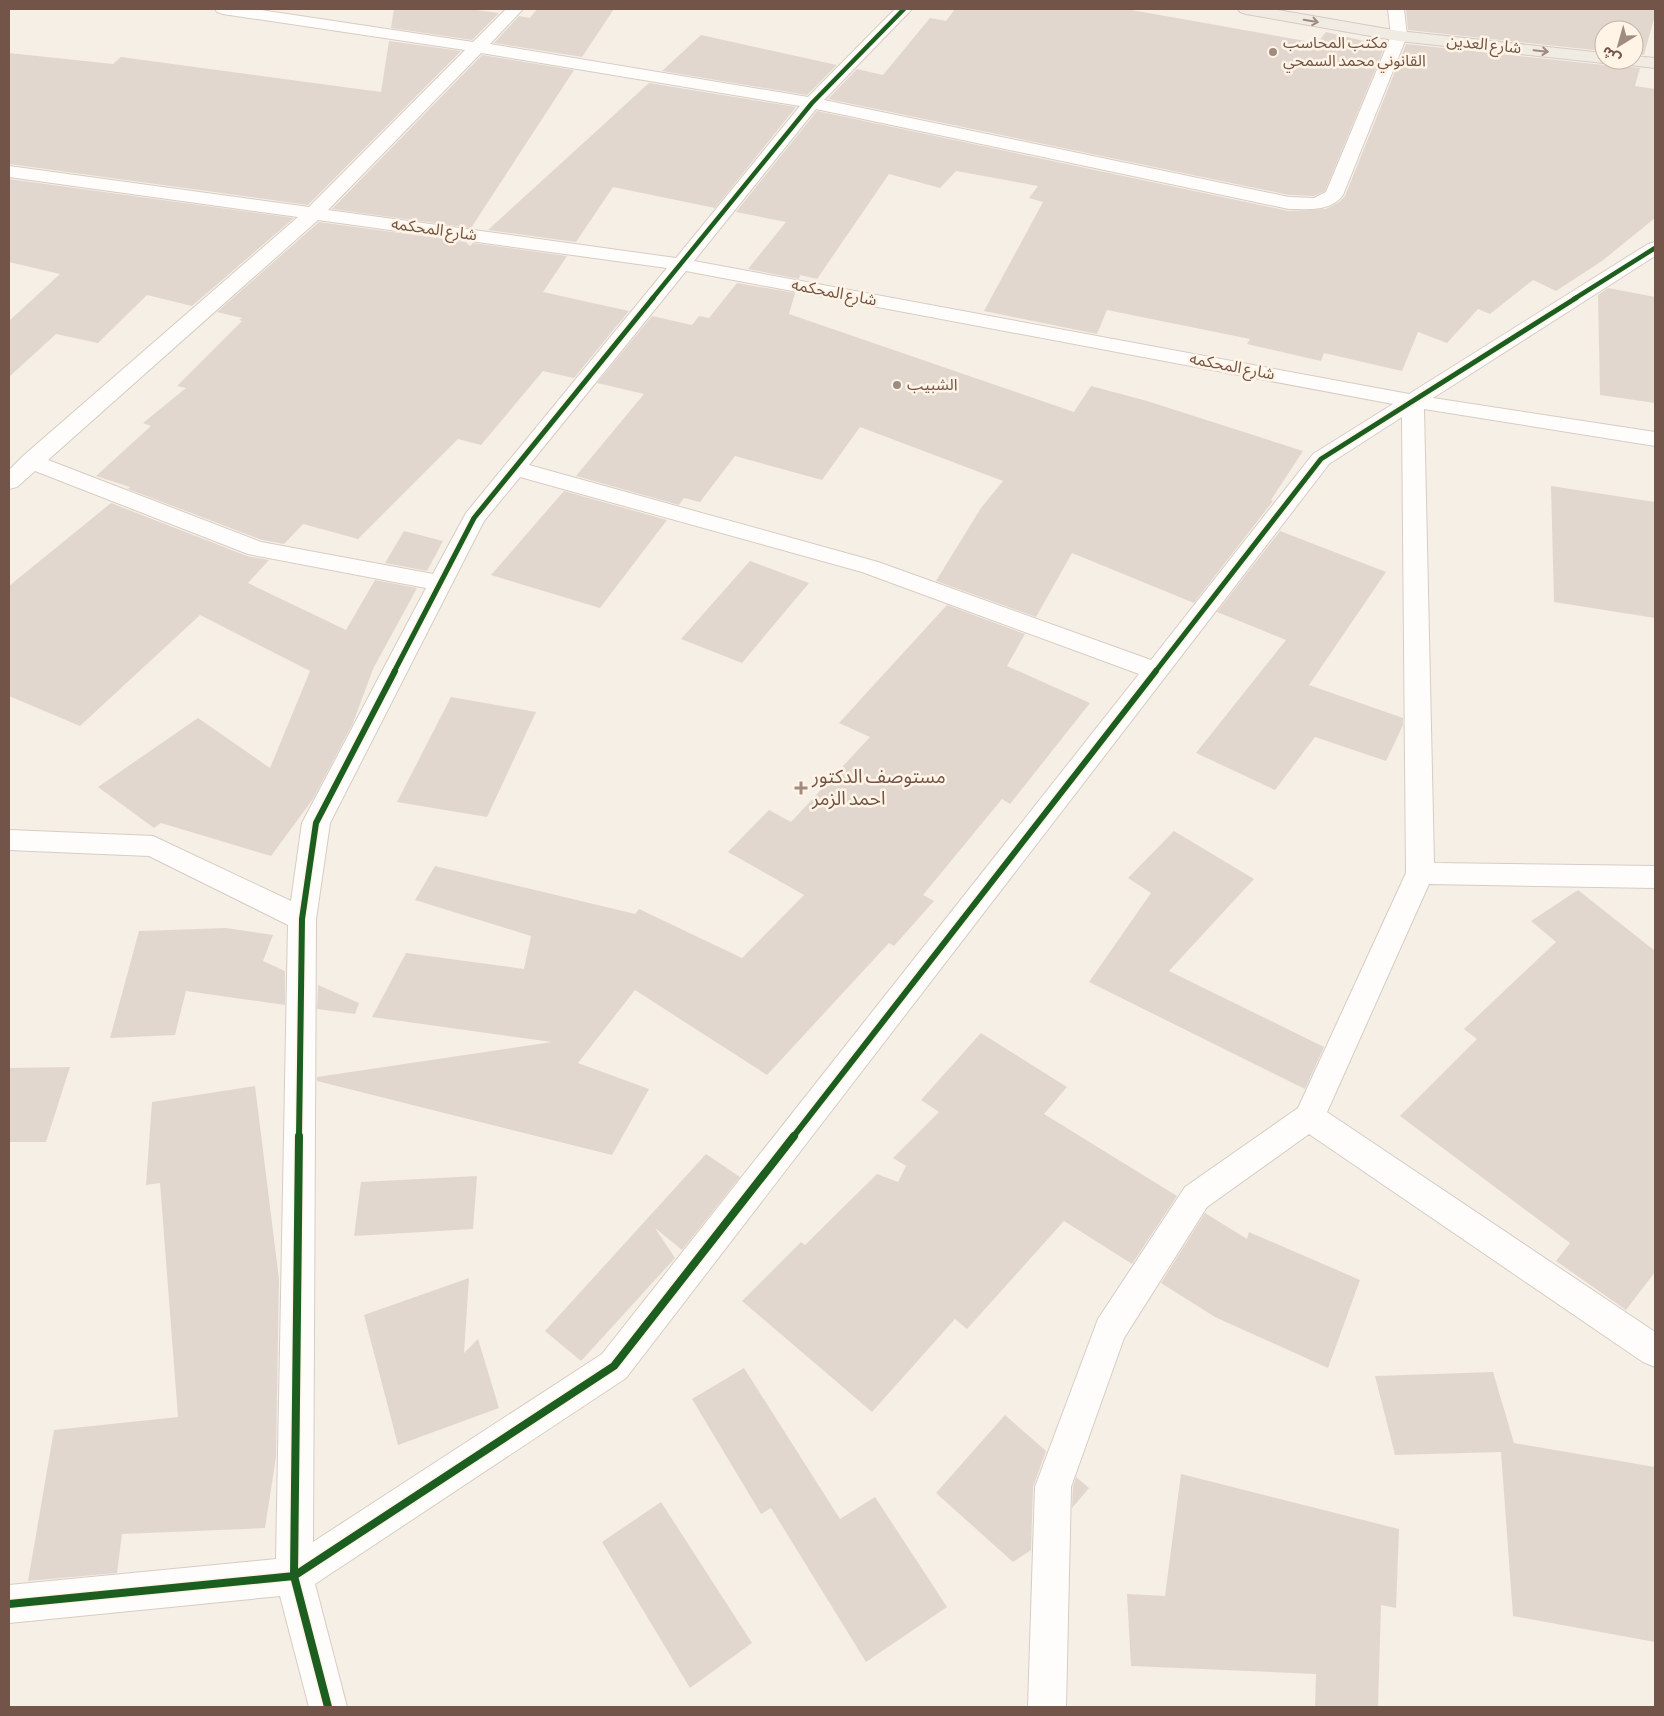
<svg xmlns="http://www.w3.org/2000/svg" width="1664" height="1716" font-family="'Sofia Sans Condensed','Noto Sans Arabic',sans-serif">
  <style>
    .building { fill: #e2d7ce }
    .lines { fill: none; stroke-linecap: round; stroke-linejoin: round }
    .minor-casing { stroke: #d7ccc4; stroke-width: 2 }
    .primary-casing { stroke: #d5cac4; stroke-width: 2 }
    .minor { fill: #fefdfb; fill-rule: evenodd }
    .primary { fill: #f1ece3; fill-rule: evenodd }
    .cycleway-far3-casing { stroke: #fff4e6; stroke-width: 6 }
    .cycleway-far2-casing { stroke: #fff4e6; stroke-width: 8 }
    .cycleway-far1-casing { stroke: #fff4e6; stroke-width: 9 }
    .cycleway-casing { stroke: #fff4e6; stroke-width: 11 }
    .cycleway-far3 { stroke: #1b5e20; stroke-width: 4.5 }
    .cycleway-far2 { stroke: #1b5e20; stroke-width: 5 }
    .cycleway-far1 { stroke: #1b5e20; stroke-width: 6 }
    .cycleway { stroke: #1b5e20; stroke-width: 8 }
    .oneway { stroke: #9e8a7e }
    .poi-dot { fill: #a08b7f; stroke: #fff4e6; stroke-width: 2 }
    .labels { text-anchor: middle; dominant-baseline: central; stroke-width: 5; stroke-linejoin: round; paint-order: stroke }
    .far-poi-label { font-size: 16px; fill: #725548; stroke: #fff4e6; text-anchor: start }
    .far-street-label { font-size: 16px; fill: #725548; stroke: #fff4e6 }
    .poi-label { font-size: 19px; fill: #725548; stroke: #fff4e6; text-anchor: start }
  </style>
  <rect width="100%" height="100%" fill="#f6efe6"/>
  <path class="building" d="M 394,9 L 469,9 L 499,13 L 472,40 L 391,28 Z
    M 537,9 L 614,9 L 582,57 L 494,43 L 519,16 L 530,18 Z
    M 955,9 L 1126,9 L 1317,43 L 1326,32 L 1385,46 L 1325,191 L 1314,196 L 1289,195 L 828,99 L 857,69 L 883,75 L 930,18 L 946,21 Z
    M 1406,9 L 1655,9 L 1655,15 L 1644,55 L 1634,54 L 1634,30 L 1604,30 L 1604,51 L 1408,30 Z
    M 701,35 L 837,65 L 807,95 L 662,71 Z
    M 389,41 L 461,51 L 308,205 L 9,164 L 9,53 L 113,64 L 121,57 L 381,92 Z
    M 1406,44 L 1604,65 L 1613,60 L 1617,60 L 1621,66 L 1640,68 L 1635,86 L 1655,89 L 1655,218 L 1602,261 L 1556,291 L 1533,280 L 1490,314 L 1478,309 L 1447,343 L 1418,332 L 1402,371 L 1324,353 L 1321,361 L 1247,344 L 1250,339 L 1107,310 L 1097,334 L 984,311 L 1043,202 L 1029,198 L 1038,186 L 956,171 L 940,188 L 889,174 L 817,279 L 800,275 L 799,279 L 748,269 L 786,222 L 736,212 L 817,111 L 1289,211 L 1326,209 L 1339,202 L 1345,196 Z
    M 482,55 L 574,70 L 471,228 L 332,209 Z
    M 649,83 L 796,107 L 715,208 L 613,187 L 576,242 L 488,230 Z
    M 9,179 L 294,218 L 192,306 L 147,295 L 98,343 L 56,334 L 9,377 L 9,321 L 60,274 L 9,262 Z
    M 319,222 L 466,242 L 470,246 L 473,243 L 567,256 L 543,292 L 629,311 L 574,378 L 543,371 L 481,445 L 458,439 L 358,539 L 303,524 L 284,544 L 262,540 L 128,489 L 130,487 L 96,476 L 151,426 L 143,423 L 186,388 L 177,386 L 242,321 L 239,320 L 242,318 L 217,312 Z
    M 737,283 L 795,293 L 789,314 L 1074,412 L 1091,386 L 1147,401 L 1303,451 L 1271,500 L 1273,501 L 1194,603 L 1072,553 L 1036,617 L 936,581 L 981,508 L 1003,481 L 860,427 L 822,480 L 735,456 L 700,502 L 684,498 L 679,505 L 576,476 L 644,394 L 597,383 L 652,316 L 692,325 L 699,316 L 709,318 Z
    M 1608,288 L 1655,297 L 1655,403 L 1600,395 L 1598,295 Z
    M 1551,486 L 1655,502 L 1655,618 L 1554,602 Z
    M 564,491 L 667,520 L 600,608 L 491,575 Z
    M 111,503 L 247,556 L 269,560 L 248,583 L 346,630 L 375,580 L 417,588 L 373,669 L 353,723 L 313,799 L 271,856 L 161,823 L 154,828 L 98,787 L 198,718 L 270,768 L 310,671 L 200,615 L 80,726 L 9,696 L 9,586 Z
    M 404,531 L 443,541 L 427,571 L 385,563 Z
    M 1280,531 L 1386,572 L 1309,685 L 1403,718 L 1403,725 L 1386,761 L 1315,737 L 1275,790 L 1196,753 L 1286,640 L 1217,612 Z
    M 750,561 L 809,583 L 742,663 L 681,639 Z
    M 947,605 L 1025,634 L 1007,666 L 1090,703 L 1010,804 L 1002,799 L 923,895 L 934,901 L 894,946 L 889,943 L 767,1075 L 635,990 L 578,1063 L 649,1089 L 612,1155 L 317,1081 L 317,1077 L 552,1042 L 372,1017 L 406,953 L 524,969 L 531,936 L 415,900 L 435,866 L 635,914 L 639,909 L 742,958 L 804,895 L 728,852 L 769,810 L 791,822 L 870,737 L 839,723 Z
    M 451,697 L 536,712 L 487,817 L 397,802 Z
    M 1174,831 L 1254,879 L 1169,971 L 1324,1047 L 1305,1089 L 1089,982 L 1151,893 L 1128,878 Z
    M 1578,890 L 1655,951 L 1655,1272 L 1626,1310 L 1556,1261 L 1570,1243 L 1400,1116 L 1477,1039 L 1464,1029 L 1556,942 L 1531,921 Z
    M 226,928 L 273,935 L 263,961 L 285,971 L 285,1005 L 186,991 L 175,1035 L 110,1038 L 139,931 Z
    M 318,985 L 359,1003 L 355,1014 L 317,1009 Z
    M 981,1033 L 1067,1087 L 1044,1114 L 1177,1196 L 1132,1264 L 1064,1221 L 967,1329 L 955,1319 L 872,1412 L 742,1301 L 801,1242 L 805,1245 L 877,1174 L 898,1182 L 906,1166 L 893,1158 L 939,1112 L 921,1100 Z
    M 70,1067 L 46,1142 L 9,1142 L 9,1068 Z
    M 255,1086 L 279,1279 L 276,1457 L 265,1528 L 122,1534 L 117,1573 L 28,1581 L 54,1430 L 178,1417 L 160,1183 L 146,1185 L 152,1102 Z
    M 706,1154 L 740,1177 L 682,1250 L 655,1228 L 675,1258 L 581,1361 L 545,1331 Z
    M 477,1176 L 473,1229 L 354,1236 L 361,1182 Z
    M 1205,1213 L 1247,1239 L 1249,1232 L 1360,1280 L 1328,1368 L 1215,1317 L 1161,1283 Z
    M 469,1278 L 464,1353 L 478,1339 L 499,1408 L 398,1445 L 364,1315 Z
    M 744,1368 L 840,1519 L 875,1497 L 947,1607 L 866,1662 L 771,1508 L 761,1514 L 692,1399 Z
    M 1493,1372 L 1514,1443 L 1655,1467 L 1655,1642 L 1513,1616 L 1501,1452 L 1395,1455 L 1375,1376 Z
    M 1005,1415 L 1046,1451 L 1033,1487 L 1031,1550 L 1013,1562 L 936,1493 Z
    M 1181,1474 L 1399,1529 L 1396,1608 L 1381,1605 L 1378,1707 L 1315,1707 L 1316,1674 L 1131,1666 L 1127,1594 L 1165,1596 Z
    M 1076,1477 L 1089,1488 L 1072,1508 L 1073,1487 Z
    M 661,1502 L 752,1643 L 690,1688 L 602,1542 Z"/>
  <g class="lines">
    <defs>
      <path id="minor" d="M 215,9 L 254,9 L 473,42 L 506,9 L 523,9 L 490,44 L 808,97 L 895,9 L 912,9 L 824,100 L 1289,197 L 1314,198 L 1326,192 L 1391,36 L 1388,9 L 1404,9 L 1407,36 L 1343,195 C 1331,212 1307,209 1289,209 L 816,109 L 694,261 L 1409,394 L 1648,244 L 1655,242 L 1655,256 L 1433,398 L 1655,432 L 1655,446 L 1424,409 L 1434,863 L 1655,866 L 1655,888 L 1429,884 L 1327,1112 L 1655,1332 L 1655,1367 L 1643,1362 L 1309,1134 L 1207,1207 L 1124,1338 L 1071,1487 L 1066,1707 L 1028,1707 L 1035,1487 L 1098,1319 L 1185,1187 L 1298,1108 L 1406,873 L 1402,417 L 1329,464 L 626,1378 L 315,1584 L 347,1707 L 309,1707 L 280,1596 L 9,1623 L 9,1585 L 276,1559 L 288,925 L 149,856 L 9,850 L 9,830 L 153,836 L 291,901 L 302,823 L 426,588 L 248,554 L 35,471 L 17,487 L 9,489 L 9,470 L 23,456 L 298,217 L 9,177 L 9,166 L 309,207 L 465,50 L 223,14 L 217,12 ZM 481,53 L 800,106 L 676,258 L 328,210 ZM 318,220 L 667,268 L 466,513 L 433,574 L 261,542 L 48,460 ZM 686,271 L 1393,404 L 1313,454 L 1151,660 L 878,562 L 529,465 ZM 520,477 L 862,572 L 1139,674 L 602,1354 L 313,1542 L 316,919 L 330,823 L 484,521 Z"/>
      <path id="primary" d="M 1238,9 L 1272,9 L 1399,31 L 1604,53 L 1604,60 L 1611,60 L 1604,63 L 1399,41 L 1246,14 L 1240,12 Z
        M 1634,56 L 1655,58 L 1655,68 L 1621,64 L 1619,60 L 1634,60 Z"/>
    </defs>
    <use href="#minor" class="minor-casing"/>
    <use href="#primary" class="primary-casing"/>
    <use href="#minor" class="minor"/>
    <use href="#primary" class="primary"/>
    <defs>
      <path id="cycleway-far3" d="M 652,299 L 812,103 L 904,9
        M 1574,299 L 1655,248"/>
      <path id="cycleway-far2" d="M 394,672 L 474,518 L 653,298
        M 1155,672 L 1321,459 L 1576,298"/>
      <path id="cycleway-far1" d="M 299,1137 L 302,919 L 316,823 L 395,671
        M 793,1137 L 1156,671"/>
      <path id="cycleway" d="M 299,1136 L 294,1576 L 328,1707
        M 9,1604 L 294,1576 L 614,1366 L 794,1136"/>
    </defs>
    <use href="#cycleway-far3" class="cycleway-far3-casing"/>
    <use href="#cycleway-far2" class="cycleway-far2-casing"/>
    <use href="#cycleway-far1" class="cycleway-far1-casing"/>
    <use href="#cycleway" class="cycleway-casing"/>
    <use href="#cycleway-far3" class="cycleway-far3"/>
    <use href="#cycleway-far2" class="cycleway-far2"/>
    <use href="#cycleway-far1" class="cycleway-far1"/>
    <use href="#cycleway" class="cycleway"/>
  </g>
  <defs><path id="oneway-shaft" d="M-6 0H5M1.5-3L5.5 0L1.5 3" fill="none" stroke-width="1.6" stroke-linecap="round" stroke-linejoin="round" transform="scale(1.25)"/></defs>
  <g class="oneway">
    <use href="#oneway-shaft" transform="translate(1311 21) rotate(10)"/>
    <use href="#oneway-shaft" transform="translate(1541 51) rotate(6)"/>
  </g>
  <g class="poi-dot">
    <circle cx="1273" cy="52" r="5"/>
    <circle cx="897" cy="385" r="5"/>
    <path d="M798.5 780.5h5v5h5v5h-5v5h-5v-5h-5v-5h5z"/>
  </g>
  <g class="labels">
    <g class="far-poi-label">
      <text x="1283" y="43">مكتب المحاسب<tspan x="1283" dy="18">القانوني محمد السمحي</tspan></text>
      <text x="907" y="385">الشبيب</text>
    </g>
    <g class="far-street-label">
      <text transform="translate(1484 45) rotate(6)">شارع العدين</text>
      <text transform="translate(434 230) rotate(8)">شارع المحكمه</text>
      <text transform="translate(834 293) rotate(11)">شارع المحكمه</text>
      <text transform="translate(1232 367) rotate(11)">شارع المحكمه</text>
    </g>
    <g class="poi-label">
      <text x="812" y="777">مستوصف الدكتور<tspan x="812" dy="22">احمد الزمر</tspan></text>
    </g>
  </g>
  <rect width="1664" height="1716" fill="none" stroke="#725548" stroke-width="20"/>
  <g transform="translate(1619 45) rotate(217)"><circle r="24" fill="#fff4e6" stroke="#c7b4a7"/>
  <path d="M0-4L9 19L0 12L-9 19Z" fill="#a08b7f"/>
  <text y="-8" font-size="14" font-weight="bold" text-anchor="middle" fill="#725548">ش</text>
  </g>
</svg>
